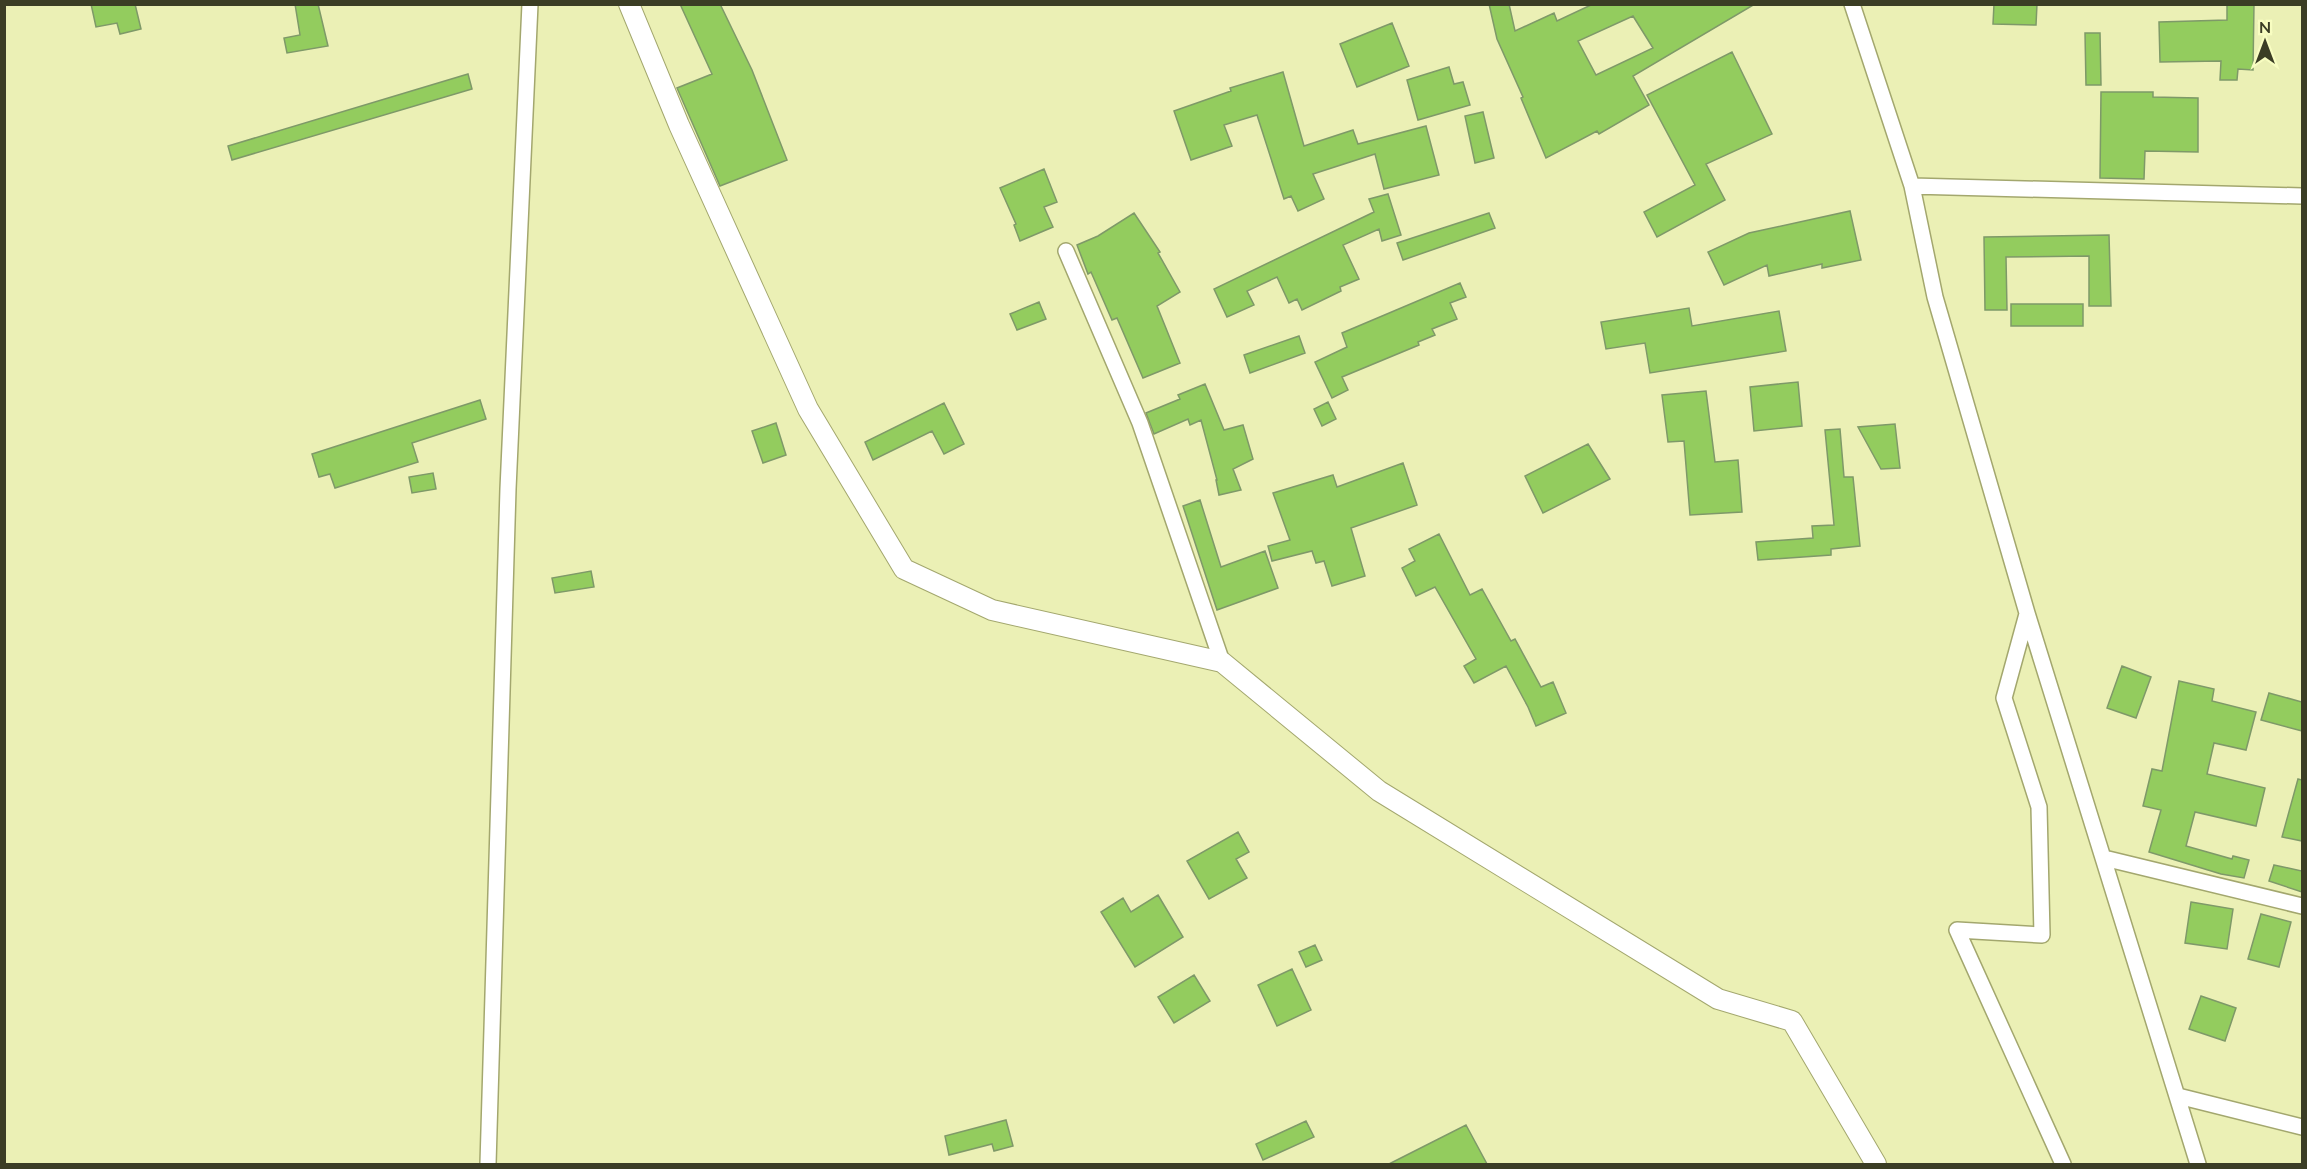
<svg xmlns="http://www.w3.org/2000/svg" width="2307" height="1169" font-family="Mulish,sans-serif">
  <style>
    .building { fill: #93cc5e; stroke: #7e9968; stroke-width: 1.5; fill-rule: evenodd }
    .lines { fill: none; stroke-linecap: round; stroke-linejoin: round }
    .minor-casing { stroke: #a3a76e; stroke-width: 18 }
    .tertiary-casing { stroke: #a3a76e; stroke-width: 22 }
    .minor { stroke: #fff; stroke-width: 15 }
    .tertiary { stroke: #fff; stroke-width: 20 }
  </style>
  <rect width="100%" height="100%" fill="#ebf0b5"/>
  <path class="building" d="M 91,4 L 135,4 L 141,29 L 120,34 L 117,23 L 96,27 Z
    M 295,4 L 318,4 L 328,46 L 287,53 L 284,38 L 300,35 Z
    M 680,4 L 720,4 L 752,70 L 787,160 L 720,186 L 677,88 L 712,74 Z
    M 1489,4 L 1509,4 L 1515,31 L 1554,13 L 1557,21 L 1593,4 L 1755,4 L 1633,76 L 1649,105 L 1599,134 L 1597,131 L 1546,158 L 1521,98 L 1523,97 L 1497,39 ZM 1633,16 L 1653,48 L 1596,75 L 1578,41 Z
    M 1994,4 L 2037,4 L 2036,25 L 1993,24 Z
    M 2227,4 L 2254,4 L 2253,70 L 2238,69 L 2237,80 L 2220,80 L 2221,61 L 2160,62 L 2159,22 L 2227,20 Z
    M 1392,23 L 1409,66 L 1357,87 L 1340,44 Z
    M 2085,33 L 2100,33 L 2101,85 L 2086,85 Z
    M 1732,52 L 1772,134 L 1706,164 L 1725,200 L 1657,237 L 1644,212 L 1695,185 L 1647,95 Z
    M 1449,67 L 1454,84 L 1463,82 L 1470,105 L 1418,120 L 1407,80 Z
    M 1283,72 L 1304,146 L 1353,130 L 1358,144 L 1426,126 L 1439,175 L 1384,189 L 1375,154 L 1313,174 L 1324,199 L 1298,211 L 1291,196 L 1284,199 L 1257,115 L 1224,125 L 1232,146 L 1191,160 L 1174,111 L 1231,91 L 1230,88 Z
    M 468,74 L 472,89 L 232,160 L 228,146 Z
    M 2101,92 L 2153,92 L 2153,97 L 2198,98 L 2198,152 L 2145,151 L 2144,179 L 2100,178 Z
    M 1483,112 L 1494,158 L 1475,163 L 1465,116 Z
    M 1044,169 L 1057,202 L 1044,207 L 1053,227 L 1020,241 L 1014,225 L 1016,224 L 1000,188 Z
    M 1388,194 L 1401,235 L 1382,241 L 1379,229 L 1343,245 L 1359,279 L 1340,287 L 1341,291 L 1302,310 L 1297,299 L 1289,303 L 1277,277 L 1247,291 L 1254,305 L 1227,317 L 1214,289 L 1374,212 L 1369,199 Z
    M 1850,211 L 1861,260 L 1822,268 L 1822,264 L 1769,276 L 1767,265 L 1724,285 L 1708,252 L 1749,233 Z
    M 1134,213 L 1160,252 L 1158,253 L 1180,292 L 1157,306 L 1180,363 L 1143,378 L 1117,318 L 1112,320 L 1091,272 L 1088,274 L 1077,245 L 1098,236 Z
    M 1489,213 L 1495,228 L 1403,260 L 1397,243 Z
    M 2109,235 L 2111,306 L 2089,306 L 2089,256 L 2006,257 L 2007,310 L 1985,310 L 1984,237 Z
    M 1460,283 L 1466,297 L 1450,303 L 1457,319 L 1432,329 L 1435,335 L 1418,342 L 1419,345 L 1342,377 L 1348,390 L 1332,398 L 1315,362 L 1347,347 L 1342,333 Z
    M 1039,302 L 1046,319 L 1017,330 L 1010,314 Z
    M 2011,304 L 2083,304 L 2083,326 L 2011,326 Z
    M 1689,308 L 1692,326 L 1779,311 L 1786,351 L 1650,373 L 1645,343 L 1606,349 L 1601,322 Z
    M 1299,336 L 1305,353 L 1250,373 L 1244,355 Z
    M 1798,382 L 1802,426 L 1754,431 L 1750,387 Z
    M 1205,384 L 1224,430 L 1243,425 L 1253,459 L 1233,469 L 1241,490 L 1219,495 L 1216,480 L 1217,480 L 1201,420 L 1190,425 L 1188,419 L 1154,434 L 1146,413 L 1180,399 L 1178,395 Z
    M 1706,391 L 1715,462 L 1738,460 L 1742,512 L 1690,515 L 1684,441 L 1668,442 L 1662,395 Z
    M 480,400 L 486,419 L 412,443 L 418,462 L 335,488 L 330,474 L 319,477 L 312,454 Z
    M 1328,402 L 1336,419 L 1322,426 L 1314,409 Z
    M 944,403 L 964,444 L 944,454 L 932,431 L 873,460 L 865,442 Z
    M 776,423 L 786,455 L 763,463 L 752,431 Z
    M 1895,424 L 1900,468 L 1881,469 L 1858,427 Z
    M 1840,429 L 1844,477 L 1853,477 L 1860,546 L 1831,549 L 1831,555 L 1758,560 L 1756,542 L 1813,538 L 1812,526 L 1834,525 L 1825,430 Z
    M 1588,444 L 1610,479 L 1543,513 L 1525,476 Z
    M 1403,463 L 1417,505 L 1351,528 L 1365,576 L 1332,586 L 1324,561 L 1316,563 L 1312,551 L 1272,561 L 1268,546 L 1290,540 L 1273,493 L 1333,475 L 1337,487 Z
    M 433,473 L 436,489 L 412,493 L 409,477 Z
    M 1200,500 L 1221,567 L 1265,551 L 1278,588 L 1217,610 L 1183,506 Z
    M 1439,534 L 1470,595 L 1482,589 L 1511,641 L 1515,639 L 1541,687 L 1553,682 L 1566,713 L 1536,726 L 1528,707 L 1506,666 L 1474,683 L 1464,666 L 1476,659 L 1435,587 L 1416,596 L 1402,568 L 1415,561 L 1409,549 Z
    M 591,571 L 594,587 L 555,593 L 552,578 Z
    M 2122,666 L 2151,677 L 2136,718 L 2107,708 Z
    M 2179,681 L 2214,689 L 2212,701 L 2256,712 L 2246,750 L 2214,743 L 2207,774 L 2265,788 L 2256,826 L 2195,812 L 2186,846 L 2232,859 L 2233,856 L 2249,860 L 2244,878 L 2221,874 L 2149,852 L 2161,810 L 2143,806 L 2152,769 L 2162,771 Z
    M 2269,693 L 2302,702 L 2302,731 L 2261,720 Z
    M 2298,779 L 2302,780 L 2302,841 L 2282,837 Z
    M 1238,832 L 1249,852 L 1236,859 L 1247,878 L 1209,899 L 1187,861 Z
    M 2274,865 L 2302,871 L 2302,892 L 2269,881 Z
    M 1158,895 L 1183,937 L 1135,967 L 1101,912 L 1123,898 L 1131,912 Z
    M 2191,902 L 2233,909 L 2227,949 L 2185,943 Z
    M 2261,914 L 2291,922 L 2279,967 L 2248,959 Z
    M 1315,945 L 1322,960 L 1306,967 L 1299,952 Z
    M 1292,969 L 1311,1010 L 1277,1026 L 1258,985 Z
    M 1194,975 L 1210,1001 L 1174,1023 L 1158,997 Z
    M 2201,996 L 2236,1008 L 2225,1041 L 2189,1029 Z
    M 1006,1120 L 1013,1146 L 994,1151 L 992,1144 L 949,1155 L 945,1136 Z
    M 1306,1121 L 1314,1137 L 1263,1160 L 1256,1144 Z
    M 1466,1125 L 1487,1164 L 1389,1164 Z"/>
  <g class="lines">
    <defs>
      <path id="minor" d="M 1852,4 L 1912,186 L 1935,297 L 2027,613 L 2198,1164
        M 1912,186 L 2302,196
        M 1066,251 L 1140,423 L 1222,662
        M 2027,614 L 2004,698 L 2039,807 L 2042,935 L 1957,930 L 2063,1164
        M 2104,858 L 2302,906
        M 2178,1096 L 2302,1127
        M 488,1164 L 508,489 L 530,4"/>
      <path id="tertiary" d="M 629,4 L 679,125 L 808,409 L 904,569 L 992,610 L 1222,662 L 1379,791 L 1718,999 L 1792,1021 L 1876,1164"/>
    </defs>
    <use href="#minor" class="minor-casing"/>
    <use href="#tertiary" class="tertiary-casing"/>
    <use href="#minor" class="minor"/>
    <use href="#tertiary" class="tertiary"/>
  </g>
  <rect width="2307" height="1169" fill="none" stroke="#3b3d25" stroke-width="12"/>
  <g transform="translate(2265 42)" stroke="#f8fdc1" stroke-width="4.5" paint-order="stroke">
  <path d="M0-4.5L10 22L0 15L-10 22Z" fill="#3b3d25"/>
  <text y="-9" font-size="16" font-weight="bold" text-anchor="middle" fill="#3b3d25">N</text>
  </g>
</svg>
